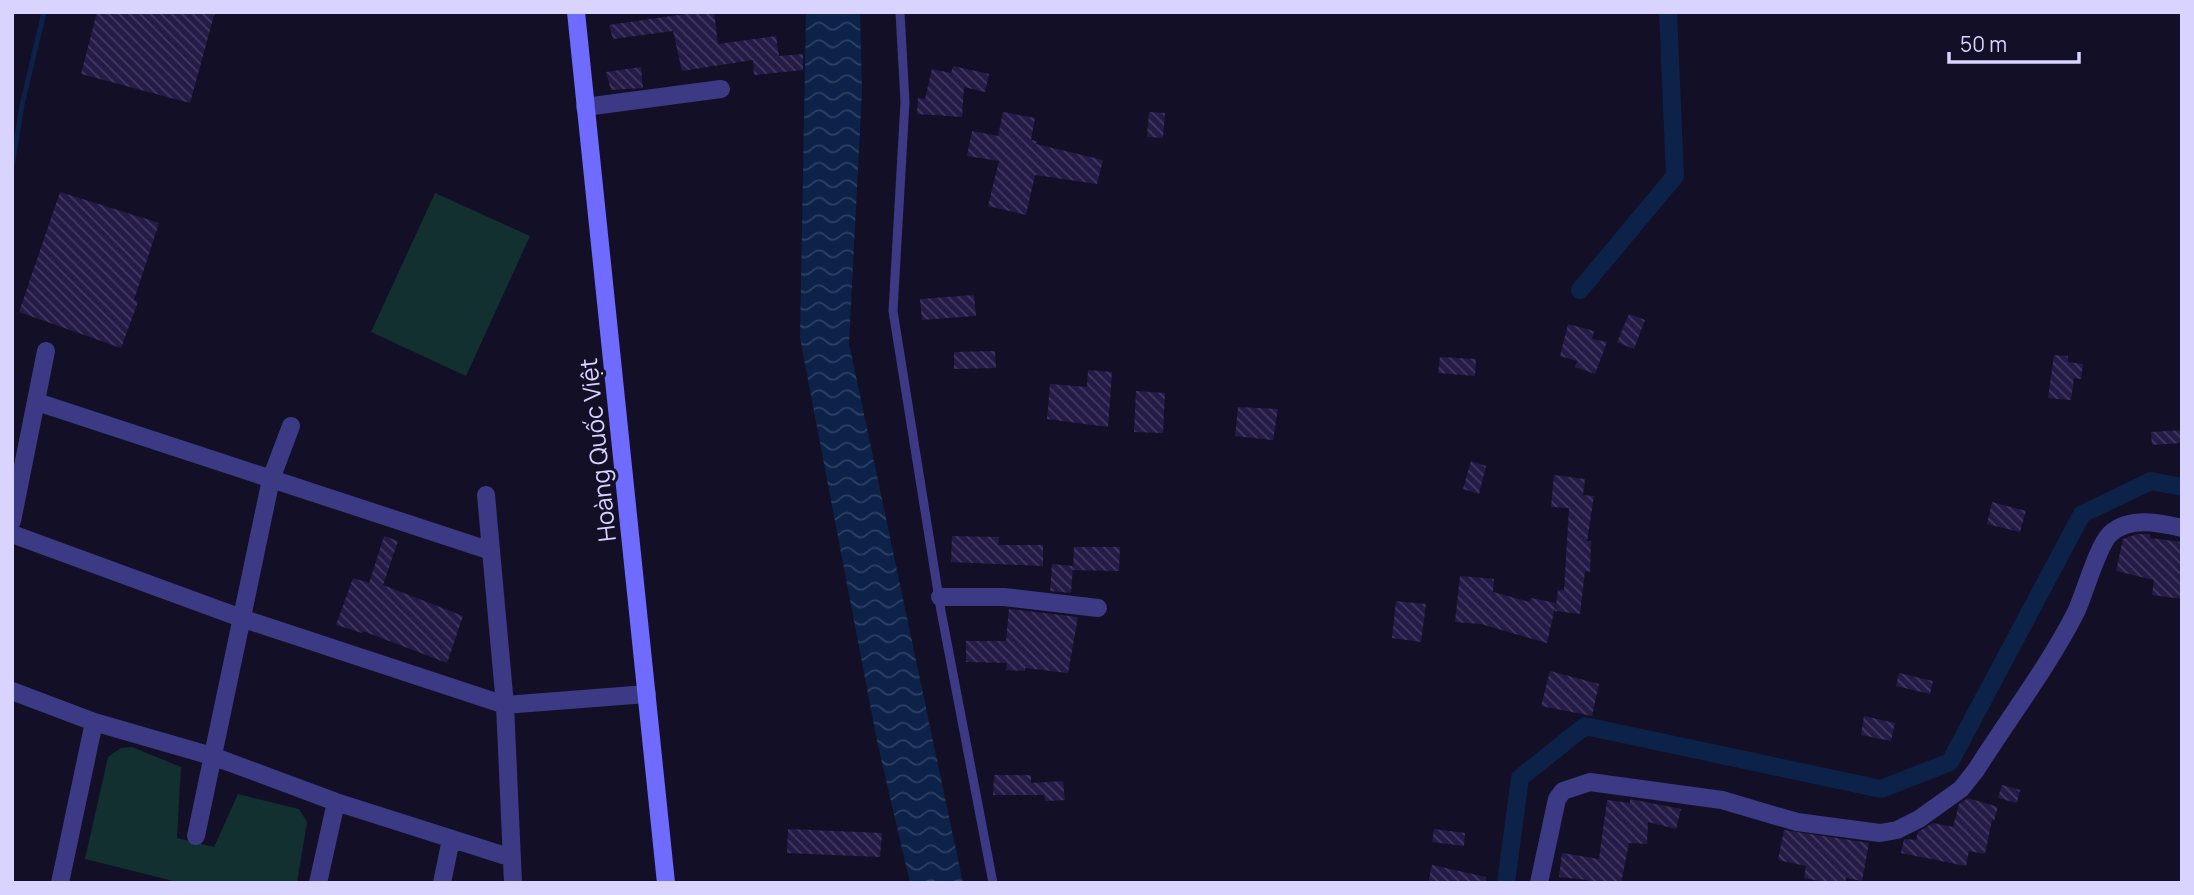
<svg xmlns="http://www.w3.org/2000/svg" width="2194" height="895" font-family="Manrope,sans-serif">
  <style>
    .grass { fill: #12302f }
    .water { fill: url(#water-waves) }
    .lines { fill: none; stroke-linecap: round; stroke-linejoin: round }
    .stream { stroke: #0c2248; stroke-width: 5 }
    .canal { stroke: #0c2248; stroke-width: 18 }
    .building { fill: url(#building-back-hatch) }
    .lane { stroke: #3d3a85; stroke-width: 9 }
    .street { stroke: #3d3a85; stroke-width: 18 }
    .secondary { stroke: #6f6bff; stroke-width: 18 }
    .labels { text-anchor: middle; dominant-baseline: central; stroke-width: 6; stroke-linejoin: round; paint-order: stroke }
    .street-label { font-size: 24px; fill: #d9d4ff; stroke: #130f26 }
  </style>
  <defs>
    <pattern id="water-waves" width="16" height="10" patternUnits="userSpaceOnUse" patternTransform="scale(1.75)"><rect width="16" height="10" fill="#0c2248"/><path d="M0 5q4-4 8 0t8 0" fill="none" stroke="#2f4163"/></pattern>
    <pattern id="building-back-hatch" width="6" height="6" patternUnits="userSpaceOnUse" patternTransform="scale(1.75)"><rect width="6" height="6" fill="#241b47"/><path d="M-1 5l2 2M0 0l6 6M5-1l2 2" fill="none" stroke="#433b63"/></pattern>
  </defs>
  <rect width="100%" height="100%" fill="#130f26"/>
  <path class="grass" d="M 435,193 L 530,236 L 466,376 L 371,332 Z
    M 132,747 L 181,767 L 177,838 L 214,847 L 238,794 L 299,809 L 307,822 L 297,883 L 181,883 L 85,859 L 108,757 L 121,748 Z"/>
  <path class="water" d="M 806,12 L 860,12 L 862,91 L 849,343 L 963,883 L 910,883 L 877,741 L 800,338 Z"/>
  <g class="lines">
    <path class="stream" d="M 12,166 L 22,105 L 44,12"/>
    <path class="canal" d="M 1580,290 L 1675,176 L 1668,12
      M 1506,883 L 1520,778 L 1585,726 L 1881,789 L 1950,762 L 2082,514 L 2151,481 L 2182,487"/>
  </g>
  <path class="building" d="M 97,12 L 215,12 L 190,103 L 81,74 Z
    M 699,12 L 714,12 L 718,44 L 776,36 L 779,56 L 803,54 L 803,70 L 754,75 L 753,60 L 682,71 L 673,31 L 613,39 L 609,25 Z
    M 953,66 L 989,74 L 985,92 L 964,87 L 962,117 L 917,114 L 918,98 L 925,99 L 932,69 L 951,73 Z
    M 641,67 L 643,88 L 611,90 L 606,72 Z
    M 1003,112 L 1035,118 L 1031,140 L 1037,141 L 1036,144 L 1103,160 L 1097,184 L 1035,175 L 1026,215 L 988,206 L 999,161 L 967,156 L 972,131 L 998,136 Z
    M 1149,112 L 1165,113 L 1163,138 L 1147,137 Z
    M 60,192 L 159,223 L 134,300 L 138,302 L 121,348 L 19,312 Z
    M 974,295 L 976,316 L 922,320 L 920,299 Z
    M 1629,314 L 1645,320 L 1634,349 L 1617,342 Z
    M 1568,324 L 1594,331 L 1592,339 L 1607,342 L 1595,374 L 1575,367 L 1577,361 L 1560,356 Z
    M 995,351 L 996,368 L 954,369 L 954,352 Z
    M 2054,355 L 2068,356 L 2068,362 L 2083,364 L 2081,379 L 2074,378 L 2071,400 L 2048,398 Z
    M 1440,357 L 1476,359 L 1475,376 L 1438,373 Z
    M 1088,370 L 1112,372 L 1108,427 L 1047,419 L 1050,384 L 1087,387 Z
    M 1136,391 L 1165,393 L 1163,433 L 1134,432 Z
    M 1238,407 L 1278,409 L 1273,440 L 1235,436 Z
    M 2182,430 L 2182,443 L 2152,445 L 2151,432 Z
    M 1471,461 L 1486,466 L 1479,494 L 1463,489 Z
    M 1554,475 L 1585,479 L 1583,495 L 1594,496 L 1587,541 L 1591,541 L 1590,572 L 1585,571 L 1580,614 L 1555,611 L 1558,590 L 1564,590 L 1569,508 L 1551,507 Z
    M 1992,502 L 2026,511 L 2020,532 L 1987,524 Z
    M 2137,534 L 2150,534 L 2150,538 L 2182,542 L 2182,599 L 2152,595 L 2154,580 L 2116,571 L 2123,539 Z
    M 384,536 L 398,541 L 383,585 L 463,616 L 447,663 L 363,631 L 362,633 L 336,625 L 353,578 L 369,583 Z
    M 952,536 L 999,537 L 998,545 L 1043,545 L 1043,566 L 951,562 Z
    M 1074,547 L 1120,547 L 1119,571 L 1073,570 Z
    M 1052,564 L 1073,566 L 1071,593 L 1050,591 Z
    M 1460,576 L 1494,579 L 1493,592 L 1530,602 L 1531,598 L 1556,603 L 1547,643 L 1481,624 L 1455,622 Z
    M 1396,601 L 1426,604 L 1421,642 L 1392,638 Z
    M 1009,609 L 1078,617 L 1068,673 L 1025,668 L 1025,671 L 1006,670 L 1007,663 L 966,662 L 966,641 L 1006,641 Z
    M 1550,671 L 1599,684 L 1592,716 L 1541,706 Z
    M 1899,673 L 1933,681 L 1930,694 L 1896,686 Z
    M 1864,716 L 1895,723 L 1891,741 L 1861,735 Z
    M 994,775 L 1031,775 L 1031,783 L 1063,781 L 1065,800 L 1045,801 L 1044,795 L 993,795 Z
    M 2002,785 L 2020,790 L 2017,803 L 1998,798 Z
    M 1968,798 L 1998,807 L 1994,821 L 1992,820 L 1985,854 L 1969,851 L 1966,866 L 1901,853 L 1904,839 L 1916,840 L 1918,832 L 1933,823 L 1953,827 L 1959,804 Z
    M 1630,799 L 1681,809 L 1676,829 L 1648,822 L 1647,844 L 1629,843 L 1621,883 L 1586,883 L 1588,880 L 1559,877 L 1562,853 L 1599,859 L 1607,800 L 1630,803 Z
    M 788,829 L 882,833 L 880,857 L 787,853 Z
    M 1434,829 L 1465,833 L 1464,846 L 1432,842 Z
    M 1784,830 L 1869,843 L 1862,881 L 1846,878 L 1845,883 L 1830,883 L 1804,878 L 1806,866 L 1778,860 Z
    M 1432,865 L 1486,877 L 1486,883 L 1428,883 Z"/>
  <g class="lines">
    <path class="lane" d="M 900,12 L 905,102 L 893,311 L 941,611 L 993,883"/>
    <path class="street" d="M 585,107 L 721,89
      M 37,402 L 491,551
      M 486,495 L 505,705 L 513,883
      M 12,521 L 46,351
      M 12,534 L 244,619 L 505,705 L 647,694
      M 940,597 L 1004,597 L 1098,608
      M 12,691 L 94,722 L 215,757 L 336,802 L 512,858
      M 196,836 L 271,479 L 291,426
      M 60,883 L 94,722
      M 318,883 L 336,802
      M 442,883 L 451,839
      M 1539,883 L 1557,799 L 1563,791 L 1590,782 L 1722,800 L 1797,822 L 1880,833 L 1897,830 L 1919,819 L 1961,789 L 1976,770 C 2009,718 2048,667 2076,612 C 2085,593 2097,547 2110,534 C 2130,516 2159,523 2182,528"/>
    <path class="secondary" d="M 576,12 L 666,883"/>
  </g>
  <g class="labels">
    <g class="street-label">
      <text transform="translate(597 450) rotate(-96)">Hoàng Quốc Việt</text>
    </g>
  </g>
  <rect width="2194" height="895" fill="none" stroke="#d9d4ff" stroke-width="28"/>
  <path d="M1949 52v10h130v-10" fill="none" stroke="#d9d4ff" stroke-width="3.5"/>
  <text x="1960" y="52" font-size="21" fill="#d9d4ff" stroke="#130f26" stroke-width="5" paint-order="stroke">50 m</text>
</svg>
